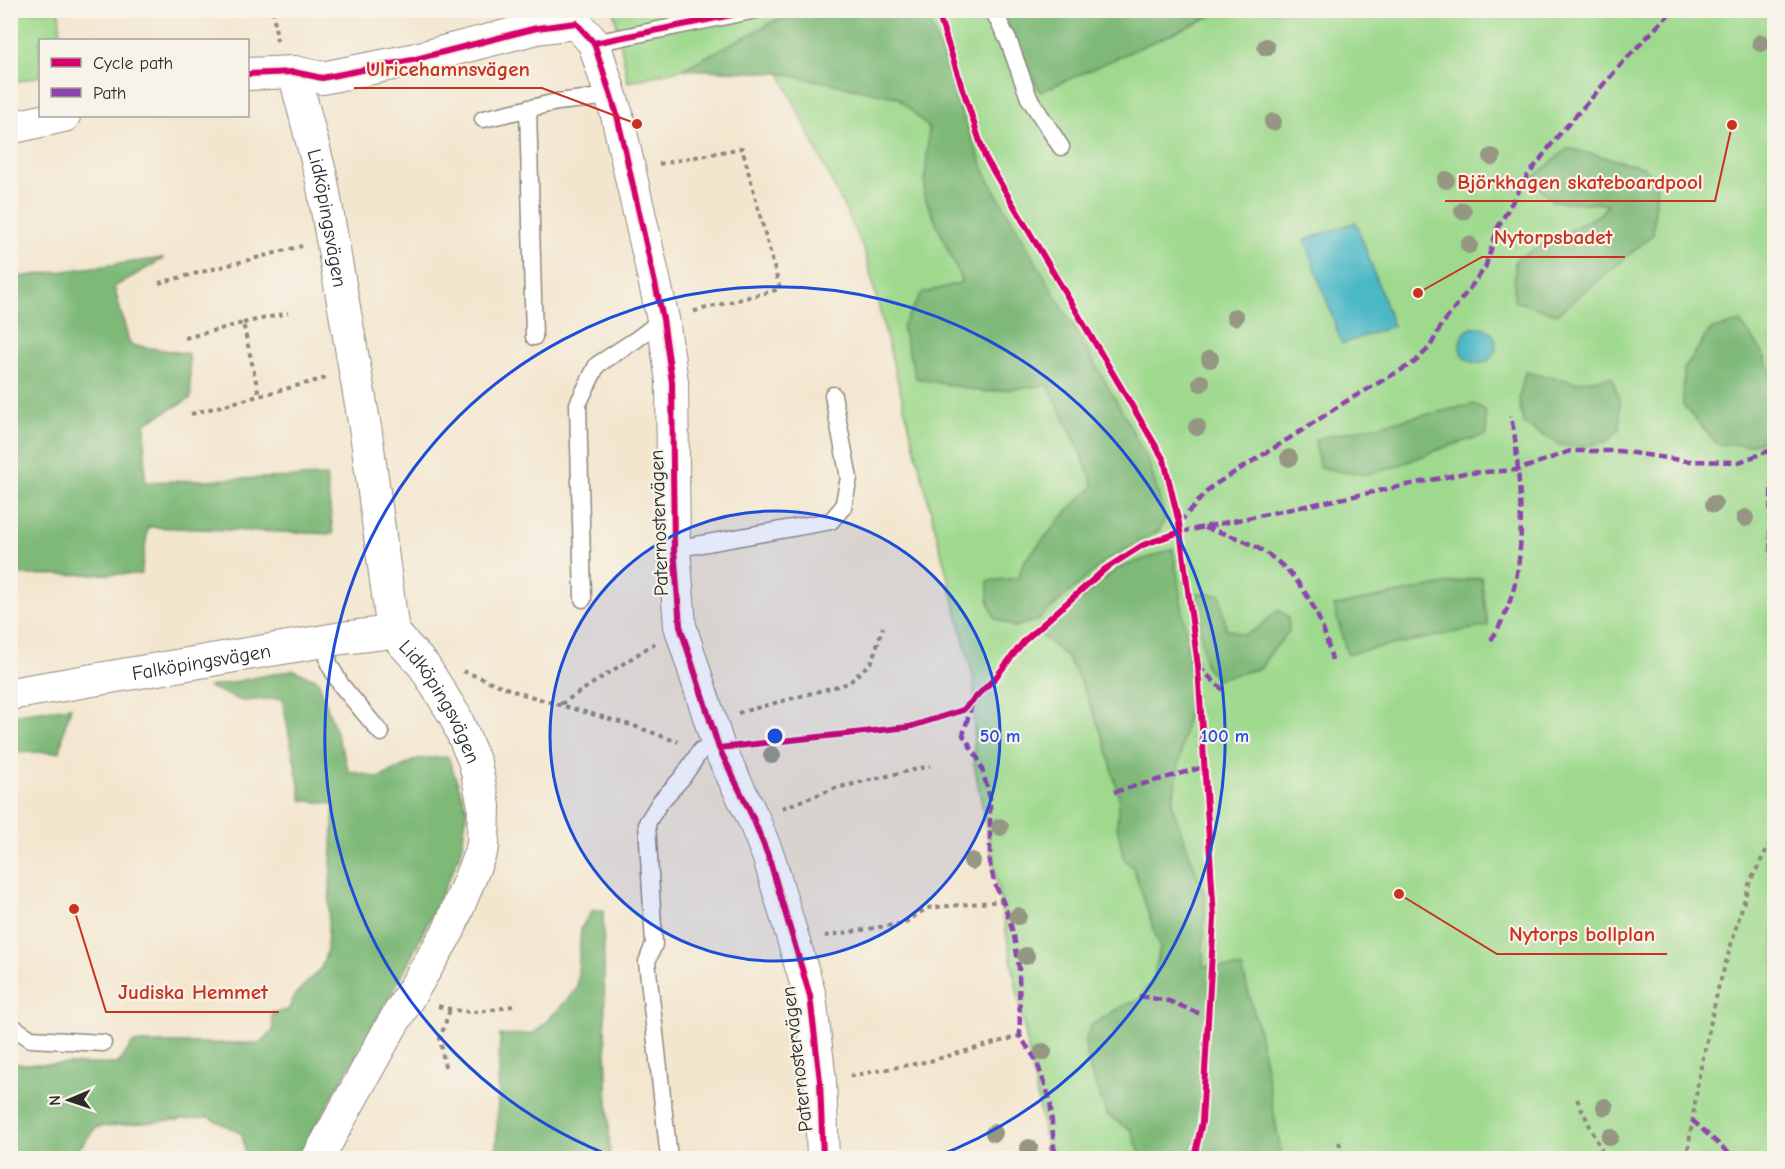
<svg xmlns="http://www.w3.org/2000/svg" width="1785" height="1169" font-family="'Comic Neue',sans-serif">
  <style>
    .green { fill: #9ed98d; stroke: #64825c; stroke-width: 1.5 }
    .forest { fill: #7eb978; stroke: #547252; stroke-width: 1.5 }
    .water { fill: #4bb8c6; stroke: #3b7278; stroke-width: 1.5 }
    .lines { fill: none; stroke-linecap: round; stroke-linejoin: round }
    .service-casing { stroke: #8f887d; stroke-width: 19 }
    .minor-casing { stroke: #8f887d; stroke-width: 34 }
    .path { stroke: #8f887d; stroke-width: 4; stroke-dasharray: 4.5 4.5; stroke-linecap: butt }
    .service { stroke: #fff; stroke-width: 16 }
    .minor { stroke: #fff; stroke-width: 32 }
    .quiet { stroke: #8e44ad; stroke-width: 4.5; stroke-dasharray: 9 4.5; stroke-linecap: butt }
    .cycleway-casing { stroke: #f7f3e8; stroke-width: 10 }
    .cycleway { stroke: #d6006c; stroke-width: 6 }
    .tree { fill: #959783 }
    .ring { fill: none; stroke: #1d4ed8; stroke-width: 3 }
    .labels { text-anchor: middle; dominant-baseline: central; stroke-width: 4.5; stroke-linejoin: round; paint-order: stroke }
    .street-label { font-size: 20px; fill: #2b2b2b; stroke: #f7f3e8 }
    .centre { fill: #1d4ed8; stroke: #f7f3e8; stroke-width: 3 }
    .ring-label { font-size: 18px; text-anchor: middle; font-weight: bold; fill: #1d4ed8; stroke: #f7f3e8; stroke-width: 4.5; stroke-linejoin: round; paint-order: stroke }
    .leader { fill: none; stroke: #c8321e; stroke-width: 2 }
    .callout-dot { fill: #c8321e; stroke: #f7f3e8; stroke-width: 2 }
    .callout-label { font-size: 21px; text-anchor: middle; font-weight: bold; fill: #c8321e; stroke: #f7f3e8; stroke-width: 4.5; stroke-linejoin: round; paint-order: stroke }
  </style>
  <rect width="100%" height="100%" fill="#f7f3e8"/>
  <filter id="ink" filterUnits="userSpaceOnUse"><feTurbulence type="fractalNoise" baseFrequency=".0167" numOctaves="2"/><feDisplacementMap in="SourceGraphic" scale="12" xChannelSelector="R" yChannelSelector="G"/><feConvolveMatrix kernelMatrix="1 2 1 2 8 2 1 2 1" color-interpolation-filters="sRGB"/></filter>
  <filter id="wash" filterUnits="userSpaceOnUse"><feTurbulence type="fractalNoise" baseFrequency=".008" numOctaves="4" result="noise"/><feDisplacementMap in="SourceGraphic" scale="24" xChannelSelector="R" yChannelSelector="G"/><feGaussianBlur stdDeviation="1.35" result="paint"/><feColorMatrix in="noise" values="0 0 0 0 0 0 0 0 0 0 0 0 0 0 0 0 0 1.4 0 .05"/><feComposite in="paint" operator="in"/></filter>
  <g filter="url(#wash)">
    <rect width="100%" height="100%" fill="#f3e6cf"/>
    <path class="green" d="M 10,11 L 59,11 L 61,40 L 40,40 L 40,76 L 11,83 Z
      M 614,11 L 1774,11 L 1774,1158 L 1049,1158 L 974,763 L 974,680 L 864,249 L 780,73 L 682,69 L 628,82 Z"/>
    <path class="forest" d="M 827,10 L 926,11 L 965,122 L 987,177 L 1121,409 L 1150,465 L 1165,518 L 1160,530 L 1106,560 L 1038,620 L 1014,627 L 995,618 L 988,600 L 988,581 L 1018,578 L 1023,563 L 1070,508 L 1094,486 L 1076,442 L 1048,385 L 985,392 L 916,378 L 902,327 L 921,294 L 962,282 L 924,195 L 929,128 L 897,97 L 780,73 L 682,69 L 775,21 Z
      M 1001,11 L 1223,11 L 1040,92 Z
      M 1568,148 L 1643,167 L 1657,181 L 1653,235 L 1557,314 L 1514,301 L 1515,260 L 1600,214 L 1608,204 L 1552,201 L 1532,179 Z
      M 164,258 L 114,287 L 130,345 L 189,354 L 191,398 L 145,423 L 145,482 L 326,476 L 333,534 L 148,527 L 141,574 L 11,575 L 11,278 Z
      M 1740,322 L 1759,347 L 1774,376 L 1774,438 L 1748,445 L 1717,444 L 1683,405 L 1684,369 L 1710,330 Z
      M 1525,372 L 1576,382 L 1612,377 L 1620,402 L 1620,429 L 1608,441 L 1581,447 L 1560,445 L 1523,424 L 1519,398 Z
      M 1474,404 L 1485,411 L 1487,435 L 1448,446 L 1392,468 L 1367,474 L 1342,472 L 1319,467 L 1315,439 Z
      M 1173,549 L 1193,679 L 1172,806 L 1205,896 L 1203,966 L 1242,968 L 1259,1031 L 1282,1158 L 1142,1158 L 1131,1130 L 1107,1115 L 1091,1073 L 1085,1044 L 1090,1026 L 1122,1006 L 1140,999 L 1153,980 L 1160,948 L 1133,867 L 1124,859 L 1117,826 L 1119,797 L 1105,742 L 1081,682 L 1067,657 L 1038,633 L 1117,569 Z
      M 1481,577 L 1488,626 L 1347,654 L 1334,606 Z
      M 1196,593 L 1220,595 L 1226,628 L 1243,635 L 1257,629 L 1278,610 L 1288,617 L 1289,631 L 1268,656 L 1261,668 L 1217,679 L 1205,666 Z
      M 293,670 L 318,680 L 349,771 L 379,778 L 417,759 L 448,757 L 467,809 L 461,853 L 404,972 L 297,1158 L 246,1158 L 242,1134 L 209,1117 L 96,1127 L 73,1156 L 11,1157 L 11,1064 L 118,1064 L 133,1043 L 260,1043 L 273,1031 L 272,1013 L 288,1010 L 295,995 L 321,968 L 327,951 L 334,804 L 302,800 L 282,698 L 242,701 L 209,687 Z
      M 71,707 L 64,729 L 60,752 L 11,752 L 11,715 Z
      M 593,910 L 603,910 L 605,1027 L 610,1158 L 496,1158 L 500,1035 L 533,1034 L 560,1008 L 577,988 L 581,928 Z"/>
    <path class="water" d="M 1356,222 L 1393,326 L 1342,344 L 1305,240 Z
      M1460 345a18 18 0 1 1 36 0a18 18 0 1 1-36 0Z"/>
  </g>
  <g filter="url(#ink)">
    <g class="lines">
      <defs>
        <path id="service" d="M 993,10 L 1009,42 L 1029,98 L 1061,147
          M 594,43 L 756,10
          M 528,108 L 534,337
          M 483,119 L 557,102 L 611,96
          M 674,549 L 831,521 L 843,507 L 849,478 L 833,395
          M 583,599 L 578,404 L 597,365 L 637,339 L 663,319
          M 326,641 L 329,664 L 341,685 L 381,733
          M 10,1025 L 31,1039 L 103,1043
          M 669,1158 L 647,962 L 654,944 L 647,823 L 660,802 L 682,778 L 701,750"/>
        <g id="minor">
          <path id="s1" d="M 294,72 L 321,176 L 366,433 L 393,632 L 424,666 L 455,716 L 475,763 L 484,806 L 483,846 L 449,930 L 389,1030 L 318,1158"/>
          <path d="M 248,74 L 294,72 L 322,78 L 412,60 L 537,28 L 576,23 L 594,43 L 617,115 L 663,319 L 672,382 L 674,549 L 680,626 L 719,748 L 753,818 L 769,858 L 810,996 L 820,1081 L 823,1158"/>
          <path d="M 10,128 L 64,116"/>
          <path id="s2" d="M 10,694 L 342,638 L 393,632"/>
        </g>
      </defs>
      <use href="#service" class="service-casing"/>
      <use href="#minor" class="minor-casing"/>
      <path class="path" d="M 273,10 L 277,42
        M 659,164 L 742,148 L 780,289 L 691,312
        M 159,283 L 302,246
        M 243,323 L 288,313
        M 185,338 L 243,323 L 259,395
        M 191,414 L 326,378
        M 463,671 L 519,693 L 637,727 L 678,742
        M 561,704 L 655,643
        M 738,713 L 849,683 L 872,661 L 883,627
        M 782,808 L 836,788 L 930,766
        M 825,936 L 905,923 L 927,908 L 1003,901
        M 438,1006 C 470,1015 482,1012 513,1006
        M 445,1067 L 440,1039 L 450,1009
        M 850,1076 L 930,1061 L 1020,1036
        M 1577,1099 L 1605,1158
        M 1339,1142 L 1344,1158
        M 1047,1158 L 1054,1142
        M 1689,1158 L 1688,1149 L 1699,1076 L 1718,989 L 1749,884 L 1774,835"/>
      <use href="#service" class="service"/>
      <use href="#minor" class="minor"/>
      <path class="quiet" d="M 1774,449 C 1772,490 1766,534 1774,574
        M 1179,523 L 1211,487 L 1301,431 L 1345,402 L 1415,362 L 1430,347 L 1441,326 L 1485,268 L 1498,227 L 1526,178 L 1557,137 L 1626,59 L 1673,10
        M 1204,528 C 1279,545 1315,587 1332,660
        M 1180,532 L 1465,473 L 1518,470 L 1570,451 L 1619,451 L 1687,461 L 1739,462 L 1774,449
        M 1491,640 C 1525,588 1523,531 1518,470 C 1516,451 1516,434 1510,416
        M 1198,666 L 1223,690
        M 972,704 L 963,735 L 980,762 L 990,798 L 990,863 L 994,882 L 1005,906 L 1014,936 L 1019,968 L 1020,1036 L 1036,1060 L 1050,1099 L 1054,1147 L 1057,1158
        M 1114,792 L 1204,767
        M 1139,996 L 1169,1001 L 1208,1017
        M 1692,1120 L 1734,1158"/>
      <defs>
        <path id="cycleway" d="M 937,10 L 985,157 L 1164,460 L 1179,523 L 1198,666 L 1214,918 L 1202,1122 L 1194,1158
          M 576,23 L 594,43 L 617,115 L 663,319 L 672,382 L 674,549 L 680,626 L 719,748 L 753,818 L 769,858 L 810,996 L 820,1081 L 823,1158
          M 594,43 L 756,10
          M 248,74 L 294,72 L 322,78 L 412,60 L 537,28 L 576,23
          M 719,748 L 909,727 L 963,710 L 996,677 L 1024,641 L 1105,569 L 1143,545 L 1180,532"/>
      </defs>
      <use href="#cycleway" class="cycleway-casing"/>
      <use href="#cycleway" class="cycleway"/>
    </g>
    <g class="tree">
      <circle cx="1761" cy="43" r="9"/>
      <circle cx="1266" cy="47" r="9"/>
      <circle cx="1273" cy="122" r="9"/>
      <circle cx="1492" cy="157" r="9"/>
      <circle cx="1446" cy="180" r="9"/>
      <circle cx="1463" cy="211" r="9"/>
      <circle cx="1469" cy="245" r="9"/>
      <circle cx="1235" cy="317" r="9"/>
      <circle cx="1210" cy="359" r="9"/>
      <circle cx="1201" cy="383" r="9"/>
      <circle cx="1197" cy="427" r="9"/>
      <circle cx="1289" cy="458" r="9"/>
      <circle cx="1714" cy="504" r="9"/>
      <circle cx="1745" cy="518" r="9"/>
      <circle cx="772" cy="755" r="9"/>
      <circle cx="1000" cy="827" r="9"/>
      <circle cx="972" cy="861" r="9"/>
      <circle cx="1018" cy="916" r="9"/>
      <circle cx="1026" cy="956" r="9"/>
      <circle cx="1043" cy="1052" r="9"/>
      <circle cx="1605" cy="1107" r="9"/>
      <circle cx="994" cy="1133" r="9"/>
      <circle cx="1610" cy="1137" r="9"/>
      <circle cx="1029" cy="1148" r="9"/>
    </g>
  </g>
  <circle cx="775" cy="736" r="225" fill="#1d4ed8" fill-opacity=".12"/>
  <g class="ring">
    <circle cx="775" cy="736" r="225"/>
    <path d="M617 1158A450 450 0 1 1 933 1158"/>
  </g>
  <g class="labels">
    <g class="street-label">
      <text stroke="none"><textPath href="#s1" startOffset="150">Lidköpingsvägen</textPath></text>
      <text transform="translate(659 523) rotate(-92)">Paternostervägen</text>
      <text stroke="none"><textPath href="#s2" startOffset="194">Falköpingsvägen</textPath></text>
      <text stroke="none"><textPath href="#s1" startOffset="654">Lidköpingsvägen</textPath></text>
      <text transform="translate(797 1059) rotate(-97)">Paternostervägen</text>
    </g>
  </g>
  <circle cx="775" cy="736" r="9" class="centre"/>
  <g class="ring-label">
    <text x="1000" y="742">50 m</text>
    <text x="1225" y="742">100 m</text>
  </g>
  <path class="leader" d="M637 124L542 88H354M1732 125L1715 201H1445M1418 293L1482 257H1625M1399 894L1497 954H1667M74 909L106 1012H279"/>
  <g class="callout-dot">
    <circle cx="637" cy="124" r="6"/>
    <circle cx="1732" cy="125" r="6"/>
    <circle cx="1418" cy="293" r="6"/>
    <circle cx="1399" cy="894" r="6"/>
    <circle cx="74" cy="909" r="6"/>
  </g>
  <g class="callout-label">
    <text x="448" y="76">Ulricehamnsvägen</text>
    <text x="1580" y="189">Björkhagen skateboardpool</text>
    <text x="1553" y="244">Nytorpsbadet</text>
    <text x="1582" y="941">Nytorps bollplan</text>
    <text x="193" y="999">Judiska Hemmet</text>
  </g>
  <rect width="1785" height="1169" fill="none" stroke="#f7f3e8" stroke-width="36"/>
  <rect x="39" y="39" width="210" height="78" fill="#f7f3e8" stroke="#a5a39c" stroke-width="1.5"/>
  <rect x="51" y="58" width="30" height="9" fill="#d6006c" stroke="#a5a39c" stroke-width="1.5"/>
  <text x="93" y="69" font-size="18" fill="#2b2b2b">Cycle path</text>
  <rect x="51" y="88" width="30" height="9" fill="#8e44ad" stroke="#a5a39c" stroke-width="1.5"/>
  <text x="93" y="99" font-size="18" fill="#2b2b2b">Path</text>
  <g transform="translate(69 1100) rotate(268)" stroke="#f7f3e8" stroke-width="4.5" paint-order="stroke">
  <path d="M0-4.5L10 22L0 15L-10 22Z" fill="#2b2b2b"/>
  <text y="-9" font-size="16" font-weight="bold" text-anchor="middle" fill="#2b2b2b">N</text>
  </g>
</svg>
